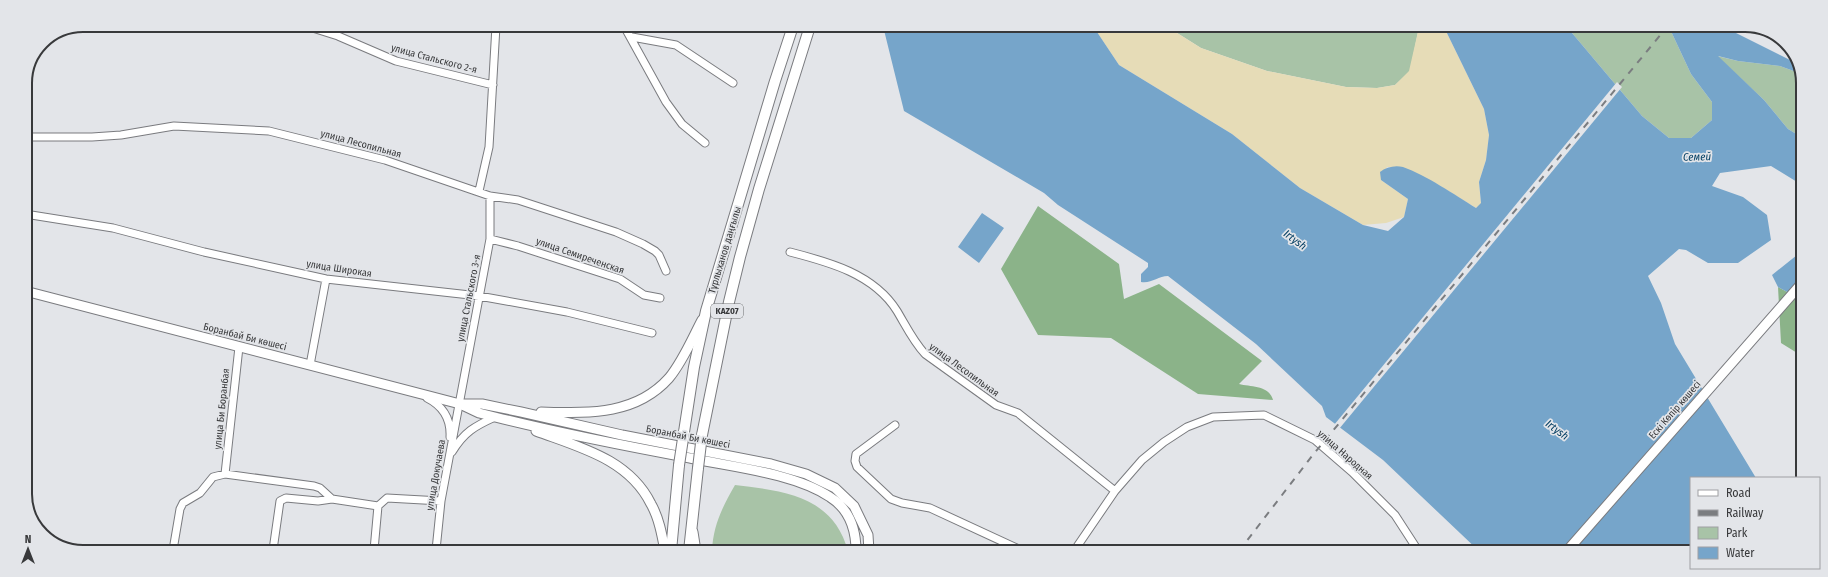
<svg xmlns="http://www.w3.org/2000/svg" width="1828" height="577" font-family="'Fira Sans Condensed',sans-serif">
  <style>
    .green { fill: #a8c3a7 }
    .forest { fill: #8bb389 }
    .sand { fill: #e6dcb7 }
    .water { fill: #76a5ca }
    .pier { fill: #e3e5e9 }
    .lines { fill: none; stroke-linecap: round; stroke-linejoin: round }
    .minor-casing { stroke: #7a7b7f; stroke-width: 9 }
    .major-casing { stroke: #7a7b7f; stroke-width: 11 }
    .highway-casing { stroke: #7a7b7f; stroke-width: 12 }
    .minor { stroke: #fff; stroke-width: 7 }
    .major { stroke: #fff; stroke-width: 9 }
    .highway { stroke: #fff; stroke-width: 10 }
    .rail { stroke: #7b7d80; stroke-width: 2; stroke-dasharray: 7 7; stroke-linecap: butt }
    .highway-bridge-casing { stroke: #7a7b7f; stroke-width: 12; stroke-linecap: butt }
    .highway-bridge { stroke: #fff; stroke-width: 10 }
    .labels { text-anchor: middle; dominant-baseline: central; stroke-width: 3.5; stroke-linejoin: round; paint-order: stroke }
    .shield { fill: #e3e5e9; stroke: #6b6d6f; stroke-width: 1 }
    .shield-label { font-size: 9px; font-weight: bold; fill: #38393b }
    .street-label { font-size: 10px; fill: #38393b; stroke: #e3e5e9 }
    .water-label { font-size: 11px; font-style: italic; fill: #043f63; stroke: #e3e5e9 }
    .rim { fill: none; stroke: #38393b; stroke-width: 2 }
  </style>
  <rect width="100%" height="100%" fill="#e3e5e9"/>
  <path class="green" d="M 1166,26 L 1419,27 L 1410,71 L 1395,85 L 1377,88 L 1346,87 L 1267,71 L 1201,48 Z
    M 1567,27 L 1669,27 L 1691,74 L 1712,102 L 1712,120 L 1691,138 L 1669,138 L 1642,116 Z
    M 1717,56 L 1738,61 L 1780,66 L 1799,73 L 1803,84 L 1803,138 L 1788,129 L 1764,100 Z
    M 735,485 C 784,491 833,496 848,551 L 712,551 C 713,525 723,506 735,485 Z"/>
  <path class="forest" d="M 1038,206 L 1119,264 L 1124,299 L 1159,284 L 1262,361 L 1239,384 C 1251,387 1269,385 1273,400 L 1198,394 L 1111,338 L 1038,335 L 1001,269 Z
    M 1778,287 L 1802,300 L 1802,356 L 1781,343 Z"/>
  <path class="sand" d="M 1093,26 L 1166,26 L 1201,48 L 1267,71 L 1346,87 L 1377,88 L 1395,85 L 1409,71 L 1419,27 L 1444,27 L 1484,109 L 1489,135 L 1486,160 L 1479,182 L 1481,204 L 1476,208 L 1437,184 L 1402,167 L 1387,167 L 1381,180 L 1408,199 L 1404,217 L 1386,223 L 1363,225 L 1300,188 L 1232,134 L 1119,65 Z"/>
  <path class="water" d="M 883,26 L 1093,26 L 1119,65 L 1232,134 L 1300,188 L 1363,225 L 1388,231 L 1404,217 L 1408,199 L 1381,180 L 1380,172 C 1386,167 1395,165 1403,167 C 1426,175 1455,195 1476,208 L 1481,203 L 1479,182 L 1486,160 L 1489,135 L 1484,109 L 1444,27 L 1567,27 L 1642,116 L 1669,138 L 1691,138 L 1712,120 L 1712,102 L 1691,74 L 1669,27 L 1724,27 L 1796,63 L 1803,79 L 1803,84 L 1799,73 L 1780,66 L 1738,61 L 1718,56 L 1764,100 L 1788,129 L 1803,138 L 1802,185 L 1771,166 L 1720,173 L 1712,186 L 1743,197 L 1767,215 L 1771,240 L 1738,263 L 1708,263 L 1686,250 L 1679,249 L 1648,276 L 1661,303 L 1675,344 L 1756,478 L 1691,478 L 1691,552 L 1480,552 L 1383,460 L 1326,417 L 1322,406 L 1256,344 L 1168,276 C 1158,276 1151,284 1141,282 L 1141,274 L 1148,267 L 1148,263 L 1058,205 L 1044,193 L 904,111 Z
    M 982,213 L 1004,228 L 979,263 L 958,247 Z
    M 1802,251 L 1802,300 L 1778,287 L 1772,275 Z"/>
  <path class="pier" d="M 1617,82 L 1622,87 L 1339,429 L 1334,425 Z"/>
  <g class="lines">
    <defs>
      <path id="minor" d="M 303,25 L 338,36 L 396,61 L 493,85
        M 624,26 L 666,102 L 682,124 L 705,143
        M 632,37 L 676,45 L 733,83
        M 25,137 L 92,137 L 121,135 L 174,126 L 269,131 L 385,160 L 490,196 L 518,200 L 616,232 L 643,244 L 655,251 L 659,255 L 666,271
        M 479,191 L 489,147 L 496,26
        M 25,214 L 113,228 L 204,252 L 326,279 L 479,296 L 567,312 L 652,333
        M 490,239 L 518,246 L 620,279 L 644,295 L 660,298
        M 790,252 C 829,262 874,274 897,311 C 906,326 913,341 925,354 L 996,405 L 1018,413 L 1115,491
        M 310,365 L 326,279
        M 427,398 C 443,406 451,419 450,437
        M 895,425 L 856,454 L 855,461 L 857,467 L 891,499 L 902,503 L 930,508 L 1023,551
        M 452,452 C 464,432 475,426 495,417
        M 225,474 L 239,347
        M 173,550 L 180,509 L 183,503 L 200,493 L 213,477 L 225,474 L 314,486 L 320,488 L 332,499
        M 273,550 L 280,501 L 286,498 L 318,501 L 332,499 L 378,506
        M 374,550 L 378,506 L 387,498 L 441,501
        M 436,550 L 441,501 L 490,239 L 490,196
        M 1074,551 L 1115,491 L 1142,460 L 1164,442 L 1187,427 L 1213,417 L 1264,415 L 1315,440 L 1352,472 L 1395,515 L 1419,552"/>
      <path id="major" d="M 25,291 L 460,404 L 479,413 L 495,417 C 559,433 625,446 690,458 C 732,467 794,473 830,497 C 849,509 856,529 856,551
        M 463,404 L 482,404 L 521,412 L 622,435 L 771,464 L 806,474 L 835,488 L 854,506 L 868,535 L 869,551
        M 541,412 C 587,413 635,416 669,378 C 683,361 692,339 702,320
        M 536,431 C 579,447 629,459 651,504 C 659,518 662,535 665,551
        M 693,532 L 696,551
        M 1566,552 L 1802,283"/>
      <path id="highway" d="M 684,432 L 694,367 L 706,311 L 775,81 L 793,26
        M 702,435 L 729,302 L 740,257 L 759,189 L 810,26
        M 671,551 L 679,465
        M 689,551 L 698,468"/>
    </defs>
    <use href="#minor" class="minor-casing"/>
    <use href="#major" class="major-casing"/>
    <use href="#highway" class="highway-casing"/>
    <use href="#minor" class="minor"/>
    <use href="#major" class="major"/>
    <use href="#highway" class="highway"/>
    <path class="rail" d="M 1239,551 L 1312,456 L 1667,27"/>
    <defs>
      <path id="highway-bridge" d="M 679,465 L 684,432
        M 698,468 L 702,435"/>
    </defs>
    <use href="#highway-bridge" class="highway-bridge-casing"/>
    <use href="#highway-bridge" class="highway-bridge"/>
  </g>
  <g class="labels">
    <rect class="shield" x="711" y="304" width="32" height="14" rx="3"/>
    <g class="shield-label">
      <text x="727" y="311">KAZ07</text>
    </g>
    <g class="street-label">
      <text transform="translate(434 59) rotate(15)">улица Стальского 2-я</text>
      <text transform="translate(361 144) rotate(15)">улица Лесопильная</text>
      <text transform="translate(725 250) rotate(-73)">Тұрлыханов даңғылы</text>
      <text transform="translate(580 256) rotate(19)">улица Семиреченская</text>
      <text transform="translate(339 269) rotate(9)">улица Широкая</text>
      <text transform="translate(469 298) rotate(-79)">улица Стальского 3-я</text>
      <text transform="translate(245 337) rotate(14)">Боранбай Би көшесі</text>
      <text transform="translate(964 370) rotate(36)">улица Лесопильная</text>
      <text transform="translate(222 409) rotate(-84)">улица Би Боранбая</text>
      <text transform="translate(1675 410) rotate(-49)">Ескі Көпір көшесі</text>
      <text transform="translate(688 437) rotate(11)">Боранбай Би көшесі</text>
      <text transform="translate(1345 455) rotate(41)">улица Народная</text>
      <text transform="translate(436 475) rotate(-80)">улица Докучаева</text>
    </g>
    <g class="water-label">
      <text transform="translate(1697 157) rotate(-1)">Семей</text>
      <text transform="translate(1295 240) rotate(36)">Irtysh</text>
      <text transform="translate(1557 430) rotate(36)">Irtysh</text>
    </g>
  </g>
  <path d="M0 0H1828V577H0ZM83 32H1745A51 51 0 0 1 1796 83V494A51 51 0 0 1 1745 545H83A51 51 0 0 1 32 494V83A51 51 0 0 1 83 32Z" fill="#e3e5e9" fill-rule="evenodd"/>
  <path class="rim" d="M83 32H1745A51 51 0 0 1 1796 83V494A51 51 0 0 1 1745 545H83A51 51 0 0 1 32 494V83A51 51 0 0 1 83 32Z"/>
  <rect x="1690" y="477" width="130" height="92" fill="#e3e5e9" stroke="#9fa0a3"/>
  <rect x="1698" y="490" width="20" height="6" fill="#ffffff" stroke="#9fa0a3"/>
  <text x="1726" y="497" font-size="12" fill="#38393b">Road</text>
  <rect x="1698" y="510" width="20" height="6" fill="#7b7d80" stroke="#9fa0a3"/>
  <text x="1726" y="517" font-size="12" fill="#38393b">Railway</text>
  <rect x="1698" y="527" width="20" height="12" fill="#a8c3a7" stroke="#9fa0a3"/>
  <text x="1726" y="537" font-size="12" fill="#38393b">Park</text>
  <rect x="1698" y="547" width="20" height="12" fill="#76a5ca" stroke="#9fa0a3"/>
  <text x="1726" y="557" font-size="12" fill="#38393b">Water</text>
  <g transform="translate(28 549)" stroke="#e3e5e9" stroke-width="3" paint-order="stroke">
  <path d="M0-3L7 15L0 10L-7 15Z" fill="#38393b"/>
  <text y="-6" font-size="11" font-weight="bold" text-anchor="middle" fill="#38393b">N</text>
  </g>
</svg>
